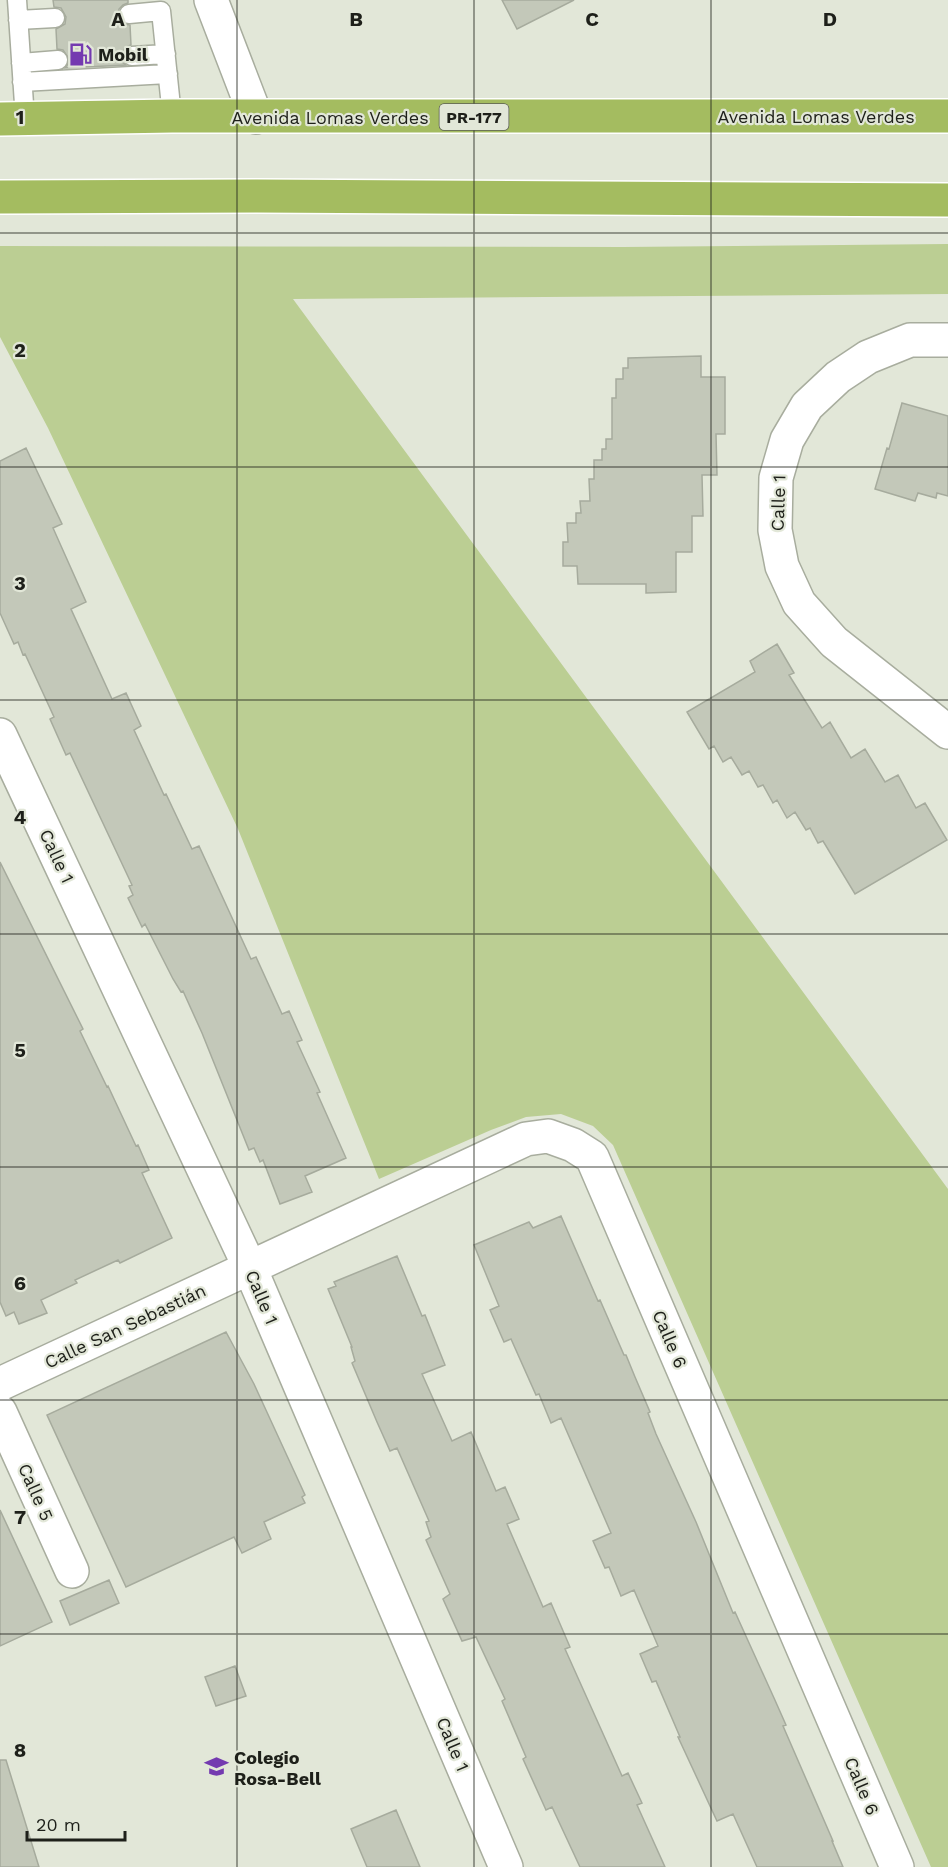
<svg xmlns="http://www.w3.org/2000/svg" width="948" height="1867" font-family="'Work Sans',sans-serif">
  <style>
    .green { fill: #bbce93 }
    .building { fill: #c3c8b9; stroke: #a6ab9d; stroke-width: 1.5 }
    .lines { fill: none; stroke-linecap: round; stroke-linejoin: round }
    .service-casing { stroke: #a8ad9e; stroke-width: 21 }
    .minor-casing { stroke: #a8ad9e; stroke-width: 36 }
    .trunk-casing { stroke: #fff; stroke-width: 36 }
    .service { stroke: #fff; stroke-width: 18 }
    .minor { stroke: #fff; stroke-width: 33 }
    .trunk { stroke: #a4bc60; stroke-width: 33 }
    .grid { fill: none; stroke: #1e201a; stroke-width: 1.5; stroke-opacity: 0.55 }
    .labels { text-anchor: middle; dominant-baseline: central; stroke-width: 4.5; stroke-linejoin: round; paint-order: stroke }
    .shield { fill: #e2e7d8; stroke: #595c53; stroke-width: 1.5 }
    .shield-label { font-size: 16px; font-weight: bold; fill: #1e201a }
    .poi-label { font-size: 18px; font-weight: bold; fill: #1e201a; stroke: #e2e7d8; text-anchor: start }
    .street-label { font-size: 18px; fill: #1e201a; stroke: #e2e7d8 }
    .grid-label { font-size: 20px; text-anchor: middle; font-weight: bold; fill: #1e201a; stroke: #e2e7d8; stroke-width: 4.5; stroke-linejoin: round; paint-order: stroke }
  </style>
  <rect width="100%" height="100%" fill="#e2e7d8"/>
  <path class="green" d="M 948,244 L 948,294 L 293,299 L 948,1189 L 948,1867 L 931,1867 L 613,1145 L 593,1126 L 561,1114 L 526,1117 L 491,1130 L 379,1179 L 238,829 L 48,428 L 0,337 L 0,246 L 623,247 Z"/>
  <path class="building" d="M 53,0 L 128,0 L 128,3 L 123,5 L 119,9 L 118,14 L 120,21 L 125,24 L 130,25 L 131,45 L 125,47 L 121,56 L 122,62 L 126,65 L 65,68 L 68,64 L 69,59 L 63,50 L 57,49 L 56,29 L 65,24 L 66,17 L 61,8 L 54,7 Z
    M 502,0 L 574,0 L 517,29 Z
    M 701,356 L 701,377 L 725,377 L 725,434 L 716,434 L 717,475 L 702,475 L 703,516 L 692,516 L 692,552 L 676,552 L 676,592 L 646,593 L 646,584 L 578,584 L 577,566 L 563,566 L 563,542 L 568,542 L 567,523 L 576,523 L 576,513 L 581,513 L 580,501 L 590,501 L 589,479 L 594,479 L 594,460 L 602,460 L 602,449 L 606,449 L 606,439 L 612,439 L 612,398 L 616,398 L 616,379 L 623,379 L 623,368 L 628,368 L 628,358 Z
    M 902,403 L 948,416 L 948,496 L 937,493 L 936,498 L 918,493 L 915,501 L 875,489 L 887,448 L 889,449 Z
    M 26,448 L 62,524 L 53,528 L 86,602 L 71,609 L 112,699 L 126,693 L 141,726 L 134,730 L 164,795 L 166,794 L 192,849 L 199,846 L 251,959 L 256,957 L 282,1014 L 289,1011 L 302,1040 L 297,1042 L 320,1092 L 317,1093 L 346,1158 L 305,1176 L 312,1192 L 280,1204 L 263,1160 L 260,1162 L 254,1148 L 249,1150 L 202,1033 L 183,991 L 181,992 L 173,979 L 145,924 L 142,927 L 128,898 L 133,895 L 129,886 L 132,885 L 70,753 L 66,755 L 50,719 L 54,717 L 25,654 L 23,655 L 18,642 L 14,644 L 0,613 L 0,461 Z
    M 777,644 L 794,673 L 789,675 L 822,728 L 830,722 L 851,758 L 865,749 L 885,782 L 898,775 L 916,808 L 925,803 L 947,840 L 855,894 L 823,841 L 818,843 L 810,828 L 806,830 L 795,812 L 787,818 L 777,800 L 773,803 L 763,785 L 758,787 L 749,771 L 742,775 L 731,757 L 723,762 L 714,746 L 709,749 L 687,712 L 755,672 L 750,661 Z
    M 0,862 L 83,1029 L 80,1031 L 107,1087 L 108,1086 L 136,1146 L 138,1145 L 149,1170 L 142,1173 L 172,1238 L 120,1263 L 118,1260 L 75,1280 L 77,1283 L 41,1300 L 47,1313 L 19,1324 L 14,1312 L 6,1316 L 0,1302 Z
    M 561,1216 L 598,1301 L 600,1300 L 624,1355 L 626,1355 L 635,1377 L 650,1412 L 648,1413 L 656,1434 L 696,1522 L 733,1613 L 735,1612 L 774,1698 L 786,1725 L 783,1726 L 833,1841 L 832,1841 L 843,1867 L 757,1867 L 733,1814 L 717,1821 L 678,1737 L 680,1737 L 656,1681 L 652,1682 L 640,1654 L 658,1646 L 634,1590 L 621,1596 L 609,1567 L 605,1568 L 593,1541 L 611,1533 L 561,1418 L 551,1423 L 539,1394 L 536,1395 L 511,1339 L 504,1342 L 490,1310 L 499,1306 L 474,1245 L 529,1222 L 533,1228 Z
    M 397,1256 L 422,1316 L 425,1315 L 445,1365 L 422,1374 L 452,1441 L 471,1432 L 496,1491 L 505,1487 L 519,1519 L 507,1524 L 543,1607 L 551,1603 L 570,1647 L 565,1649 L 622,1776 L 628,1773 L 642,1803 L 637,1805 L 665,1867 L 580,1867 L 552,1807 L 546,1810 L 523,1759 L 526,1757 L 502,1701 L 505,1699 L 476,1637 L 462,1641 L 443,1599 L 450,1594 L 426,1540 L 431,1537 L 426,1522 L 429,1521 L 397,1448 L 390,1451 L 377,1422 L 352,1363 L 355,1361 L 351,1347 L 352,1347 L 328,1289 L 336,1286 L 334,1282 Z
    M 226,1332 L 254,1384 L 294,1471 L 305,1495 L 302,1497 L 305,1503 L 264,1522 L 271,1539 L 242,1553 L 234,1537 L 126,1587 L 47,1415 Z
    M 0,1510 L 52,1622 L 0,1646 Z
    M 109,1580 L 119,1603 L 70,1625 L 60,1601 Z
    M 235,1666 L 246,1696 L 216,1706 L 205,1677 Z
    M 0,1760 L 6,1760 L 39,1867 L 0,1867 Z
    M 396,1810 L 420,1867 L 367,1867 L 351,1829 Z"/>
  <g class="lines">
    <defs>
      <path id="service" d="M 17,0 L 25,119
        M 129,14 L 161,11 L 172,116
        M 18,20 L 55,18
        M 132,56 L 166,54
        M 21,63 L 58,60
        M 22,82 L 168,74"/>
      <path id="minor" d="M 211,0 L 256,117
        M 948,340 L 910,340 L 868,357 L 838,377 L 807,406 L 787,440 L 776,478 L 775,530 L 782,566 L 799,603 L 834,642 L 948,732
        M 0,735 L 250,1268 L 506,1867
        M 0,1384 L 526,1139 L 548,1136 L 573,1145 L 592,1157 L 897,1867
        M 0,1412 L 72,1571"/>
      <path id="trunk" d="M 0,119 L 172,116 L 948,116
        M 0,197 L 257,196 L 948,200"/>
    </defs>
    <use href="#service" class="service-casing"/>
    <use href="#minor" class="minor-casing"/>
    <use href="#trunk" class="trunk-casing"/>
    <use href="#service" class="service"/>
    <use href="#minor" class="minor"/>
    <use href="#trunk" class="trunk"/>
  </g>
  <path class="grid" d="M 237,0 L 237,1867M 474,0 L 474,1867M 711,0 L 711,1867M 0,233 L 948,233M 0,467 L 948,467M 0,700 L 948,700M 0,934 L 948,934M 0,1167 L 948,1167M 0,1400 L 948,1400M 0,1634 L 948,1634"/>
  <defs>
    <symbol id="fuel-bare" viewBox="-9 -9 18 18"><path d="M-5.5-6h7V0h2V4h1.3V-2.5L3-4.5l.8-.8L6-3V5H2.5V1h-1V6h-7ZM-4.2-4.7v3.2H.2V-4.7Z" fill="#743ab0" stroke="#e2e7d8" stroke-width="2.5" paint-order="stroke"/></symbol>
    <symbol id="university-bare" viewBox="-9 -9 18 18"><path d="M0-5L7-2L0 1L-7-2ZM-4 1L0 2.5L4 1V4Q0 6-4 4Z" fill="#743ab0" stroke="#e2e7d8" stroke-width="2.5" paint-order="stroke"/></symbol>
  </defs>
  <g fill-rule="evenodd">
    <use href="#fuel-bare" x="64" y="38" width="33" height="33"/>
    <use href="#university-bare" x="200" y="1750" width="33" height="33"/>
  </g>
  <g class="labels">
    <rect class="shield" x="439.5" y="104" width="69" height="26" rx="4.5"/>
    <g class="shield-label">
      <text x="474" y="117">PR-177</text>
    </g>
    <g class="poi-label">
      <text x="98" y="54">Mobil</text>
      <text x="234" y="1757">Colegio<tspan x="234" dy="21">Rosa-Bell</tspan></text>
    </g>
    <g class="street-label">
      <text x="816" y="116">Avenida Lomas Verdes</text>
      <text x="330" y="117">Avenida Lomas Verdes</text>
      <text transform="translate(778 503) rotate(-88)">Calle 1</text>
      <text transform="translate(57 856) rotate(65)">Calle 1</text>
      <text transform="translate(262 1297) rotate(67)">Calle 1</text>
      <text transform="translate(125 1326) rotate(-25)">Calle San Sebastián</text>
      <text transform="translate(670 1339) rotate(67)">Calle 6</text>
      <text transform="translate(36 1492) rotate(66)">Calle 5</text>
      <text transform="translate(453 1744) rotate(67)">Calle 1</text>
      <text transform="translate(862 1786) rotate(67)">Calle 6</text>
    </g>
  </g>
  <g class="grid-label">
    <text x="118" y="26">A</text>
    <text x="356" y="26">B</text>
    <text x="592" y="26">C</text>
    <text x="830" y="26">D</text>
    <text x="20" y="124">1</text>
    <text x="20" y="357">2</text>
    <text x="20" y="590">3</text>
    <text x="20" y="824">4</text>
    <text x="20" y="1057">5</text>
    <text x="20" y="1290">6</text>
    <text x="20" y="1524">7</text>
    <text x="20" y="1757">8</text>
  </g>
  <path d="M27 1831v9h98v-9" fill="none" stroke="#1e201a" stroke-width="3"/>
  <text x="36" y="1831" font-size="18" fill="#1e201a" stroke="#e2e7d8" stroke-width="4.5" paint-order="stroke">20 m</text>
</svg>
